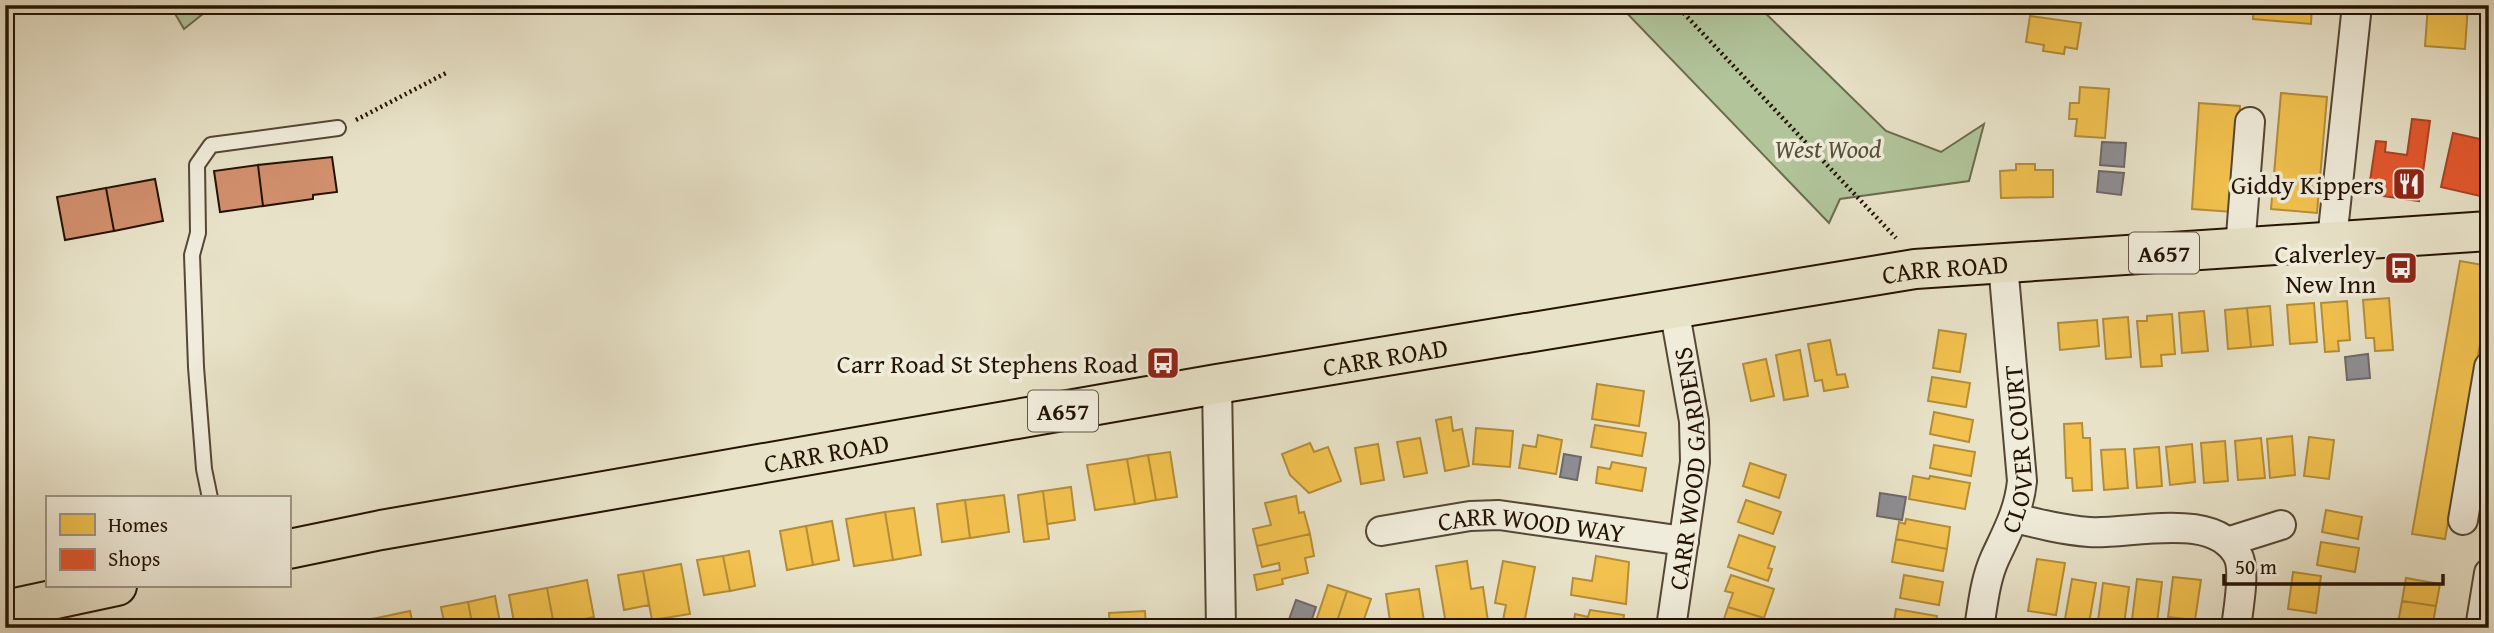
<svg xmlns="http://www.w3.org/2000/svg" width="2494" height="633" font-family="'Gentium Book Plus',serif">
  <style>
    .green { fill: #b1c49a; stroke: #6b6c4e; stroke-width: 2 }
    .homes { fill: #f2c14e; stroke: #b48d38; stroke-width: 2 }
    .shops { fill: #e4572e; stroke: #ab4321; stroke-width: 2 }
    .industry { fill: #8d8d92; stroke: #6e6867; stroke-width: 2 }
    .building { fill: #d18f6d; stroke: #251303; stroke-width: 2 }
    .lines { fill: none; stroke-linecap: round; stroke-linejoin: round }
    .service-casing { stroke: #564734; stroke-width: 18 }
    .minor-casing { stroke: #564734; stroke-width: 32 }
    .primary-casing { stroke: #251303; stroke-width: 42 }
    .path { stroke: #251303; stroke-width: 4.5; stroke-dasharray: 2 3.5; stroke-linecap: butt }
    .service { stroke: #f0ecdb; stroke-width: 14 }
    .minor { stroke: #f0ecdb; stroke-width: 28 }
    .primary { stroke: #e8e2c8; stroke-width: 38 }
    .labels { text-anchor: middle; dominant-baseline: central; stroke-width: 7; stroke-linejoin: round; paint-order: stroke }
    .shield { fill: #f0ecdb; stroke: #625444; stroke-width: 2 }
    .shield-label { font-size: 24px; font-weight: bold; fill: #251303 }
    .park-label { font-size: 26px; font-style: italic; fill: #565138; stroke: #f0ecdb }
    .poi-label { font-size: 26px; fill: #251303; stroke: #f0ecdb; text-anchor: end }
    .street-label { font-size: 26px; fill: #251303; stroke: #f0ecdb }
  </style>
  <rect width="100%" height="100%" fill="#e8e2c8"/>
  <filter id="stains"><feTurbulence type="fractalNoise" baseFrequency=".00286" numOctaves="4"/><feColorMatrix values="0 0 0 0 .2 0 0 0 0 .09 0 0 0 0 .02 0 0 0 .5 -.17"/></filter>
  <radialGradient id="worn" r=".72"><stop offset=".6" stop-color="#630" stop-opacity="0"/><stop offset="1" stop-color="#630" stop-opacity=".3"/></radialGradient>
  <path class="green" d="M 170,5 L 214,5 L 184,29 Z
    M 1619,5 L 1757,5 L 1886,131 L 1941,152 L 1984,124 L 1969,181 L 1840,199 L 1829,223 Z"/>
  <path class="homes" d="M 2254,5 L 2312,5 L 2311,24 L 2253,19 Z
    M 2428,5 L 2468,5 L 2465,49 L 2425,46 Z
    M 2030,16 L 2081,23 L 2077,49 L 2065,47 L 2064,54 L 2043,51 L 2044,45 L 2026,42 Z
    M 2080,87 L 2109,89 L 2105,138 L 2075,136 L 2077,119 L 2069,119 L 2070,103 L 2079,103 Z
    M 2281,93 L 2327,97 L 2317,213 L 2271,209 Z
    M 2199,103 L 2240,106 L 2233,212 L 2192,209 Z
    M 2016,164 L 2035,164 L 2035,170 L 2053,170 L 2053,197 L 2001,198 L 2000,171 L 2016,170 Z
    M 2460,261 L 2489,266 L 2489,294 L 2445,539 L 2412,534 Z
    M 2389,298 L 2393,350 L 2375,351 L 2374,338 L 2366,338 L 2363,300 Z
    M 2347,301 L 2350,340 L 2338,341 L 2339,351 L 2325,352 L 2321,303 Z
    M 2314,303 L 2317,342 L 2290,344 L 2287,305 Z
    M 2270,306 L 2273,345 L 2251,347 L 2247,308 Z
    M 2247,308 L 2251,347 L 2228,349 L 2225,310 Z
    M 2204,311 L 2208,351 L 2182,353 L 2179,313 Z
    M 2172,314 L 2175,354 L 2161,355 L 2162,366 L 2141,367 L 2137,321 L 2147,321 L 2147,316 Z
    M 2128,317 L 2131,357 L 2106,359 L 2103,319 Z
    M 2097,320 L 2099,346 L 2060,350 L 2058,323 Z
    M 1939,330 L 1966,334 L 1960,372 L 1933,368 Z
    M 1830,340 L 1837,375 L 1845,374 L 1848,387 L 1824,391 L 1822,380 L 1815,381 L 1808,344 Z
    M 1800,350 L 1808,396 L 1784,400 L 1776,355 Z
    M 1766,359 L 1774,396 L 1751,401 L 1743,364 Z
    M 1932,377 L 1970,383 L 1966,407 L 1928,401 Z
    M 1597,384 L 1644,391 L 1639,426 L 1592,419 Z
    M 1934,412 L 1973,420 L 1969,442 L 1930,434 Z
    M 1451,417 L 1453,431 L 1462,429 L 1469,466 L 1445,471 L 1436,420 Z
    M 2082,423 L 2083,438 L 2090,438 L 2092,490 L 2073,491 L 2072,478 L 2066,478 L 2064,424 Z
    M 1595,425 L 1646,433 L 1642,456 L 1591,447 Z
    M 1476,428 L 1513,431 L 1510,467 L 1473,464 Z
    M 1538,435 L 1562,440 L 1556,474 L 1519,468 L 1523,445 L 1536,447 Z
    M 2292,436 L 2295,475 L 2270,478 L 2267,439 Z
    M 2309,437 L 2334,440 L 2329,479 L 2304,476 Z
    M 1420,438 L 1427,473 L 1404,477 L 1397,442 Z
    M 2261,438 L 2265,478 L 2238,480 L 2235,441 Z
    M 2225,441 L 2228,481 L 2204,483 L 2201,443 Z
    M 1310,443 L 1314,452 L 1328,447 L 1341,481 L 1309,493 L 1290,475 L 1282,454 Z
    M 1378,444 L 1384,480 L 1361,484 L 1355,448 Z
    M 2192,444 L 2195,482 L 2170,485 L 2166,447 Z
    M 1934,445 L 1975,452 L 1971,476 L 1930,468 Z
    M 2159,447 L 2162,486 L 2137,488 L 2134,449 Z
    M 2125,449 L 2128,488 L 2104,490 L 2101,450 Z
    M 1170,452 L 1177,497 L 1156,500 L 1148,455 Z
    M 1148,455 L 1156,500 L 1135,504 L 1127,459 Z
    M 1127,459 L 1135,504 L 1095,510 L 1087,465 Z
    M 1612,462 L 1646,468 L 1642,491 L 1596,483 L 1598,467 L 1610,469 Z
    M 1750,463 L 1786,475 L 1779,498 L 1743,486 Z
    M 1913,476 L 1929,479 L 1930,476 L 1970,483 L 1965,509 L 1909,499 Z
    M 1071,487 L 1075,520 L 1047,524 L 1043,491 Z
    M 1043,491 L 1049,539 L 1024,542 L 1018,495 Z
    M 1004,495 L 1009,532 L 970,538 L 965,500 Z
    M 1296,496 L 1299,513 L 1304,512 L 1310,534 L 1257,546 L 1253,529 L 1271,525 L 1265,503 Z
    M 965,500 L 970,538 L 942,542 L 937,504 Z
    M 1746,500 L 1781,512 L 1773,534 L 1738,522 Z
    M 914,508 L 921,555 L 893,560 L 885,512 Z
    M 2326,510 L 2362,517 L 2358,539 L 2322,532 Z
    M 885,512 L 893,560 L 854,566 L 846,519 Z
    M 1906,519 L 1950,527 L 1947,549 L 1896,539 L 1899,522 L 1905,524 Z
    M 832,521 L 839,560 L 813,565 L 806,526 Z
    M 806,526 L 813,565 L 787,570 L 780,531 Z
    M 1310,534 L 1314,556 L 1305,558 L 1308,573 L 1282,579 L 1283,584 L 1257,590 L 1254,575 L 1280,570 L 1279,563 L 1262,567 L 1257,546 Z
    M 1739,535 L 1775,547 L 1768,568 L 1772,569 L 1768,581 L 1728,567 Z
    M 1896,539 L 1947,549 L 1943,571 L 1892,562 Z
    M 2321,542 L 2359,548 L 2355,572 L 2317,565 Z
    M 749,551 L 755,586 L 730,591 L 723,556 Z
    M 723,556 L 730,591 L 704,595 L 697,560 Z
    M 1596,556 L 1629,562 L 1626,604 L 1571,595 L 1573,578 L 1592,581 Z
    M 2037,559 L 2065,563 L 2056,615 L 2028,611 Z
    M 1467,561 L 1471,589 L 1483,587 L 1489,628 L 1476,628 L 1475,619 L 1446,624 L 1436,566 Z
    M 1503,561 L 1535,567 L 1524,624 L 1503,620 L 1506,605 L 1495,603 Z
    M 681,564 L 690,614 L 652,620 L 643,571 Z
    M 643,571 L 649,605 L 624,610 L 618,575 Z
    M 2293,572 L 2321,576 L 2316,613 L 2288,609 Z
    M 1731,575 L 1774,589 L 1764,618 L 1728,607 L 1733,593 L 1725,591 Z
    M 1904,575 L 1943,582 L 1939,605 L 1900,598 Z
    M 2173,577 L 2201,580 L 2195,620 L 2168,617 Z
    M 2406,578 L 2440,584 L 2436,606 L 2402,601 Z
    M 2072,579 L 2096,583 L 2089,623 L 2065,619 Z
    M 2137,579 L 2162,582 L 2157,623 L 2132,620 Z
    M 587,580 L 594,617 L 554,625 L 547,588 Z
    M 2103,583 L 2129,587 L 2124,625 L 2098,621 Z
    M 1328,585 L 1347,591 L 1335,627 L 1316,621 Z
    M 547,588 L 554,625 L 528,628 L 526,620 L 514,622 L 509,595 Z
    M 1419,589 L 1425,628 L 1391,628 L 1386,594 Z
    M 1347,591 L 1371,599 L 1361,628 L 1335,628 Z
    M 495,596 L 501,628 L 473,628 L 468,602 Z
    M 2402,601 L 2436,606 L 2432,628 L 2398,623 Z
    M 468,602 L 473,628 L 445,628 L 441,607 Z
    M 1728,607 L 1764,618 L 1761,628 L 1721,628 Z
    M 1896,609 L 1937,616 L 1935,628 L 1893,628 Z
    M 1590,610 L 1624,615 L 1622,628 L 1573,628 L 1575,614 L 1588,617 Z
    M 410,611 L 414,628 L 374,628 L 372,619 Z
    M 1145,611 L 1146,628 L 1110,628 L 1109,613 Z
    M 372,619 L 374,628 L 335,628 L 335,627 Z
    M 2286,620 L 2313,625 L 2312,628 L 2285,628 Z"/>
  <path class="shops" d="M 2412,119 L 2430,121 L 2419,201 L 2368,194 L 2376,141 L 2386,142 L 2385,152 L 2407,155 Z
    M 2453,133 L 2489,141 L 2489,198 L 2441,187 Z"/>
  <path class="industry" d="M 2102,142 L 2126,143 L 2124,167 L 2100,165 Z
    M 2099,171 L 2124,173 L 2121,195 L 2097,192 Z
    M 2368,354 L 2370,378 L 2347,380 L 2345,357 Z
    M 1564,454 L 1581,457 L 1577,480 L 1560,477 Z
    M 1880,493 L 1906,497 L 1902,520 L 1877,516 Z
    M 1296,600 L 1316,607 L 1309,628 L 1303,626 L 1302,628 L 1296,628 L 1287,625 Z"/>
  <path class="building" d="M 332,157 L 337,192 L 313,195 L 313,199 L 263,206 L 258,165 Z
    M 258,165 L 263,206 L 220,212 L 214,171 Z
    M 155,179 L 163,221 L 114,231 L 106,188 Z
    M 106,188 L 114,231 L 65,240 L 57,197 Z"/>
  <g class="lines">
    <defs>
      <path id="service" d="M 210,498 L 204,469 L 196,367 L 192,255 L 198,233 L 197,165 L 211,145 L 338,128"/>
      <g id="minor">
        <path d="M 2332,240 L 2357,5"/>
        <path d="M 2240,248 L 2250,122"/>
        <path d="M 1217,384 L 1221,628"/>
        <path d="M 2015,518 C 2039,524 2063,530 2089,532 C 2130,535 2218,509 2239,558 C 2245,575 2238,610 2236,628"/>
        <path d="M 2463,520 L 2489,367"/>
        <path id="s1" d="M 1381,531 L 1470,516 L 1499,515 L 1684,541"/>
        <path d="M 2227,542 L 2281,525"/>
        <path id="s2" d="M 1671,628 L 1695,462 L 1694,421 L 1674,308"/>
        <path id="s3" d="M 1979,628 C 1983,604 1985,580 1995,558 C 2007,532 2019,511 2022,481 L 2003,264"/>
        <path d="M 2480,628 L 2489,573"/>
      </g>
      <g id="primary">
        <path id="s4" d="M 289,549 L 381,530 L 1217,384 L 1915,269 L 2489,231"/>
        <path d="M 5,610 L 117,586"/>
      </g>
    </defs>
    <use href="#service" class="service-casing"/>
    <use href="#minor" class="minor-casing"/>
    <use href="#primary" class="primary-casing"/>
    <path class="path" d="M 1676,5 L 1896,238
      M 356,120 L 448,72"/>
    <use href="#service" class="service"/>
    <use href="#minor" class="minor"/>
    <use href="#primary" class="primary"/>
  </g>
  <defs>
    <symbol id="restaurant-square" viewBox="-11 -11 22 22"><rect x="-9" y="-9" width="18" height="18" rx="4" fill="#8f2418" stroke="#f0ecdb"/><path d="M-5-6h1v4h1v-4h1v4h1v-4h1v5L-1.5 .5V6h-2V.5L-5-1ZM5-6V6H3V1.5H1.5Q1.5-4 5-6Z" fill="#fff"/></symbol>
    <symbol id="bus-square" viewBox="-11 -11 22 22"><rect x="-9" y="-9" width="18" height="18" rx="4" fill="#8f2418" stroke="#f0ecdb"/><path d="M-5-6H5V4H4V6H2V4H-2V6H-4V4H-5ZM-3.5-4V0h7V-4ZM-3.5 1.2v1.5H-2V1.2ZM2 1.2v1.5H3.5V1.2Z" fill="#fff"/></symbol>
  </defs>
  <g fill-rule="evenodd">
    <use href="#restaurant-square" x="2390" y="165" width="38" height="38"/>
    <use href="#bus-square" x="2382" y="249" width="38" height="38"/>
    <use href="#bus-square" x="1144" y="344" width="38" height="38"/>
  </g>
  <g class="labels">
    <g class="shield">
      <rect x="2129" y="232.5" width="70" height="41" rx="5"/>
      <rect x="1028" y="390.5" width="70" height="41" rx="5"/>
    </g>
    <g class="shield-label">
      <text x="2164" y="253">A657</text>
      <text x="1063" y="411">A657</text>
    </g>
    <g class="park-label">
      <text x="1828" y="148">West Wood</text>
    </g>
    <g class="poi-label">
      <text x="2384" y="184">Giddy Kippers</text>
      <text x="2376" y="253">Calverley<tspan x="2376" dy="30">New Inn</tspan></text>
      <text x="1138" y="363">Carr Road St Stephens Road</text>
    </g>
    <g class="street-label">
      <text stroke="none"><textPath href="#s4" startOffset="1680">CARR ROAD</textPath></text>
      <text stroke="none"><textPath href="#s4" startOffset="1113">CARR ROAD</textPath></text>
      <text stroke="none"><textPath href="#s3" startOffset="186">CLOVER COURT</textPath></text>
      <text stroke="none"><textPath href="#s4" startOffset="546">CARR ROAD</textPath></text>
      <text stroke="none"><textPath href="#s2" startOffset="161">CARR WOOD GARDENS</textPath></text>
      <text stroke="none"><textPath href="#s1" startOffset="152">CARR WOOD WAY</textPath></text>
    </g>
  </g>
  <rect width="2494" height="633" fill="none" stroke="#e8e2c8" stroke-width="28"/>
  <rect x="7" y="7" width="2480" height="619" fill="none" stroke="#251303" stroke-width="3.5"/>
  <rect x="14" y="14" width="2466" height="605" fill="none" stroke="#251303" stroke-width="2"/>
  <rect x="46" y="496" width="245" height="91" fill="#f0ecdb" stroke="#9f9585" stroke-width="2"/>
  <rect x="60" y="514" width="35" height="21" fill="#f2c14e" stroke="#9f9585" stroke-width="2"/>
  <text x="108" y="532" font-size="21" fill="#251303">Homes</text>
  <rect x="60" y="549" width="35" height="21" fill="#e4572e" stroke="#9f9585" stroke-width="2"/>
  <text x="108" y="566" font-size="21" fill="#251303">Shops</text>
  <path d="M2224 574v10h219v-10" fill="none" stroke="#251303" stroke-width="3.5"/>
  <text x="2235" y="574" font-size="21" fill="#251303" stroke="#f0ecdb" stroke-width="5" paint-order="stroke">50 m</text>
  <rect width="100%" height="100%" filter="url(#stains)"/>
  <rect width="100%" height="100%" fill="url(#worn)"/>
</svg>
